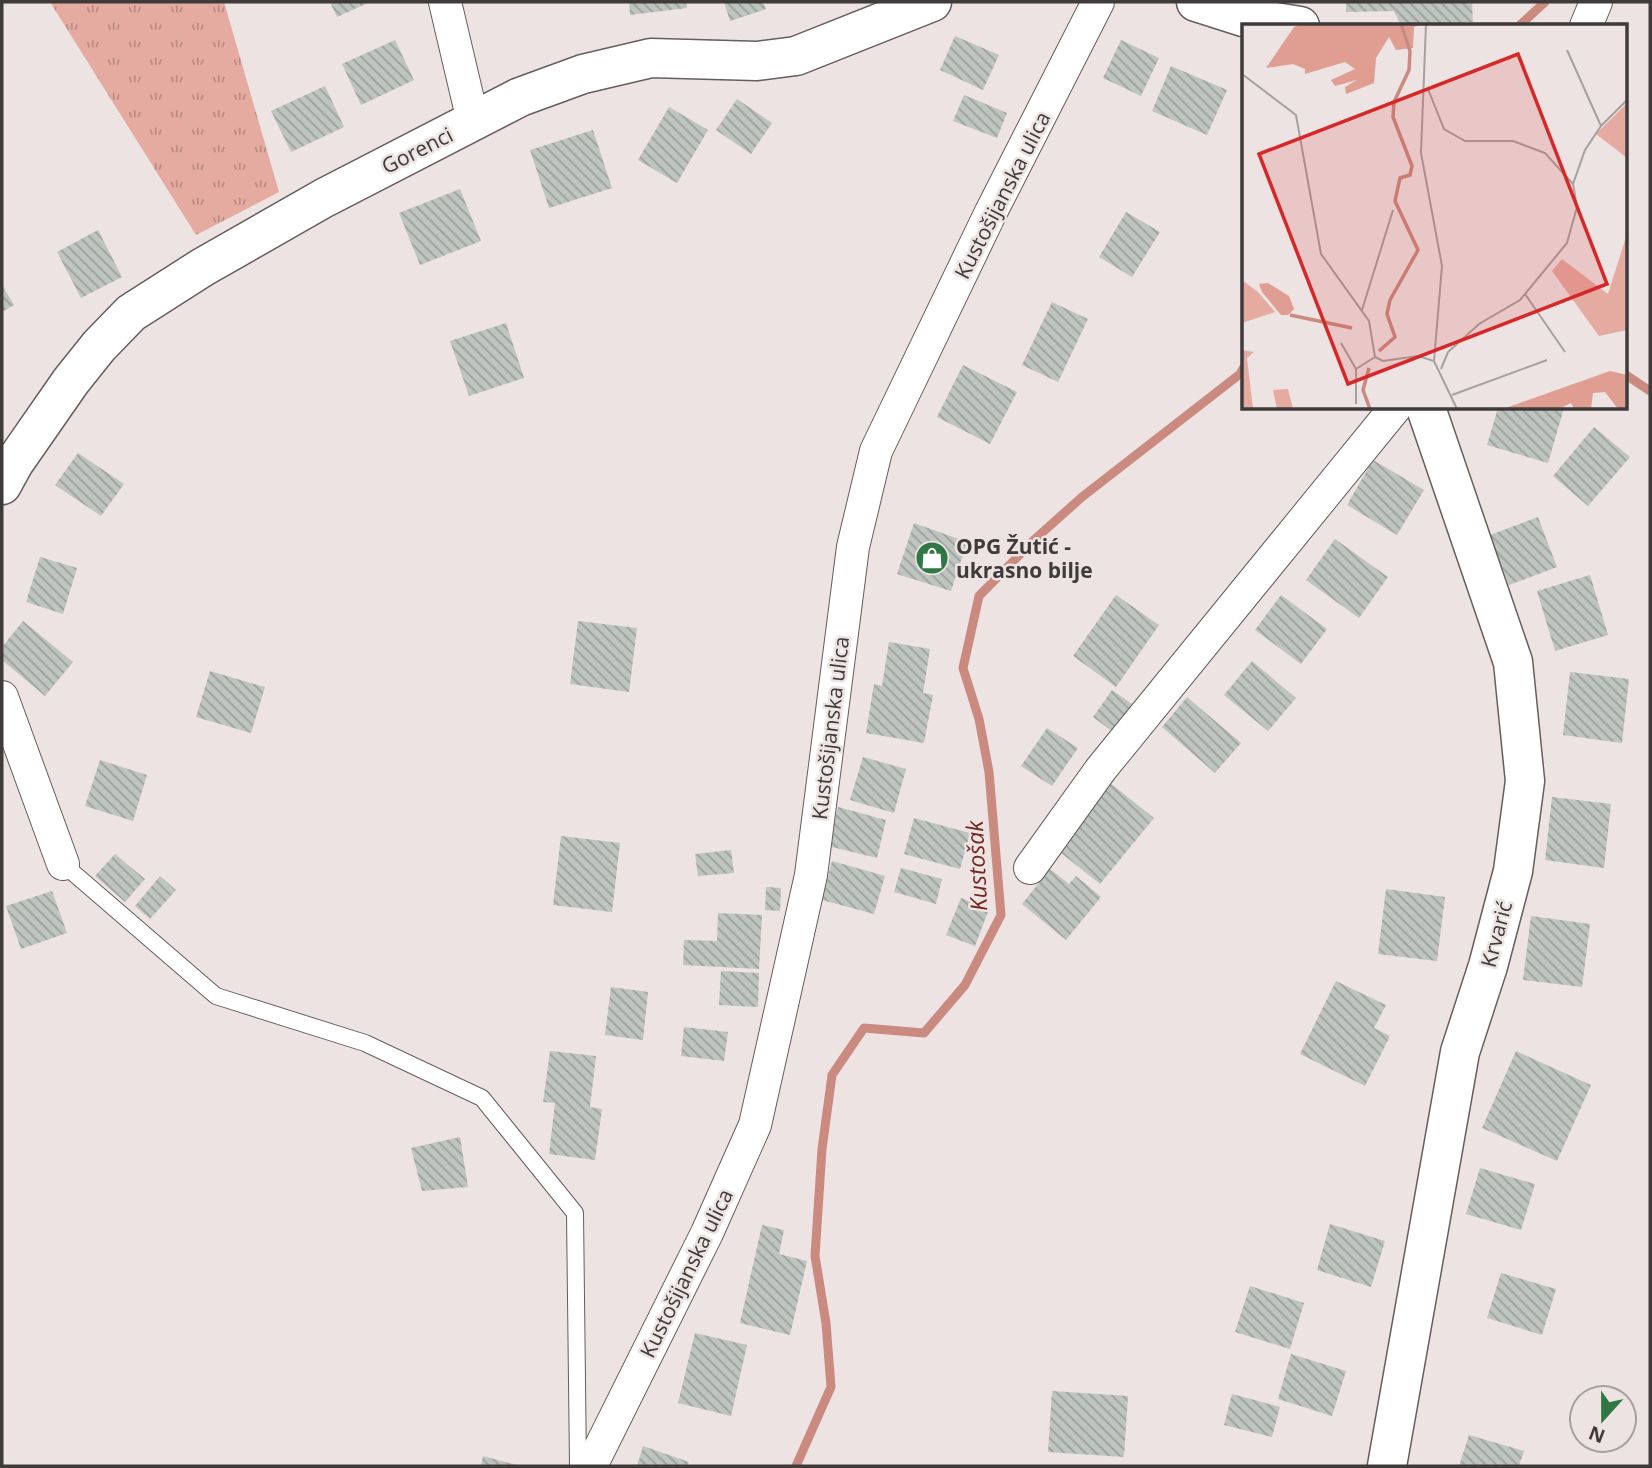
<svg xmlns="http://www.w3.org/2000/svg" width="1652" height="1468" font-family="'Open Sans',sans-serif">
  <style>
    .grass { fill: url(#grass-tufts) }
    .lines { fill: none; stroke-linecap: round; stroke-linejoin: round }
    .stream { stroke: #ca8a7f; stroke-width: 9 }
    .building { fill: url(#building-back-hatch) }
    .service-casing { stroke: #655e5d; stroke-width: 18 }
    .minor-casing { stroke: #655e5d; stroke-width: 34 }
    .tertiary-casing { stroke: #655e5d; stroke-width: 41 }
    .service { stroke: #fff; stroke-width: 16 }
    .minor { stroke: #fff; stroke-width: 32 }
    .tertiary { stroke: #fff; stroke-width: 38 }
    .labels { text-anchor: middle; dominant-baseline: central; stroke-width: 5; stroke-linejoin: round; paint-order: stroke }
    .street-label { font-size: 21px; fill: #3e3b3a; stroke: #ece3e2 }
    .poi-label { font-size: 21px; font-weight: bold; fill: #3e3b3a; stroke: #ece3e2; text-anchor: start }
    .water-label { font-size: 23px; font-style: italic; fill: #74261d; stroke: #ece3e2 }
    .inset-river { fill: none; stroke: #ca8a7f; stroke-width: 3.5 }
    .inset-road { fill: none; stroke: #a6a09f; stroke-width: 2 }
    .view { fill: #d62828; fill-opacity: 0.15; stroke: #d62828; stroke-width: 3.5 }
    .inset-edge { fill: none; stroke: #3e3b3a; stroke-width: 3.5 }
  </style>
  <defs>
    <pattern id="grass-tufts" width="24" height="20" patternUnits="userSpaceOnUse" patternTransform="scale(1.75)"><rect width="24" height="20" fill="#e5aaa0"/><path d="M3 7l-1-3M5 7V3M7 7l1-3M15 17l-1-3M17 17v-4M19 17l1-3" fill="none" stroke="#bb8c83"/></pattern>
    <pattern id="building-back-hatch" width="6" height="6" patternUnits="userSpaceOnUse" patternTransform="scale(1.75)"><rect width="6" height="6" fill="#bec4bf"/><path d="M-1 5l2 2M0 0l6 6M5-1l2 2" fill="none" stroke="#9ca09c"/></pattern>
  </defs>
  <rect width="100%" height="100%" fill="#ece3e2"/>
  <path class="grass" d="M 50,2 L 224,2 L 279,192 L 196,235 Z"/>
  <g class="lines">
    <path class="stream" d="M 1519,26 L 1545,2
      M 1626,375 L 1650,391
      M 796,1466 L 831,1387 L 826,1323 L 815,1256 L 822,1149 L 832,1075 L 864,1028 L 924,1033 L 965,985 L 1001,915 L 989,772 L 979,719 L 963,668 L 979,596 L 1035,539 L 1082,497 L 1240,374 L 1244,367"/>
  </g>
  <path class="building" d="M 330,2 L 370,2 L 337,17 Z
    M 629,2 L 686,2 L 687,8 L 630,15 Z
    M 724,2 L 763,2 L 766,9 L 730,21 Z
    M 1346,2 L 1472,2 L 1473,22 L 1401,26 L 1394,11 L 1346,12 Z
    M 955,36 L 999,55 L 983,90 L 940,70 Z
    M 395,40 L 414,80 L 361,105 L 342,64 Z
    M 1121,40 L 1159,58 L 1141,96 L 1103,78 Z
    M 1171,66 L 1227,90 L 1207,135 L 1152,111 Z
    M 325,86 L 344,127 L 291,152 L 271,111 Z
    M 964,95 L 1007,113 L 997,138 L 953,121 Z
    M 737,99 L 772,123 L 751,154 L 716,130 Z
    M 669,107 L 708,130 L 677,183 L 638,160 Z
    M 593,130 L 612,188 L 549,208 L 530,150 Z
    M 460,189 L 481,241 L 420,265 L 399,213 Z
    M 1126,212 L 1160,232 L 1132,277 L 1099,257 Z
    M 98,230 L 122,277 L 81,298 L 57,252 Z
    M 2,285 L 14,305 L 2,312 Z
    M 1052,302 L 1088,319 L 1058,382 L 1022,365 Z
    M 506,323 L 524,378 L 469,396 L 450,341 Z
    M 963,365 L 1017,392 L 990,444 L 937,417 Z
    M 1498,408 L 1564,408 L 1548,463 L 1487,445 Z
    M 1594,427 L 1630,457 L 1588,506 L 1553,476 Z
    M 78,453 L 124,484 L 101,516 L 55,485 Z
    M 1373,460 L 1424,490 L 1397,535 L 1347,505 Z
    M 1538,517 L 1557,567 L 1509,585 L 1490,535 Z
    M 914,523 L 967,542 L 951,591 L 897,574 Z
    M 1335,539 L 1388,577 L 1359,618 L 1306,580 Z
    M 40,557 L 77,568 L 63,614 L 26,602 Z
    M 1590,575 L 1608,635 L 1555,651 L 1537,591 Z
    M 1116,595 L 1159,625 L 1116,687 L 1073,656 Z
    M 1281,595 L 1327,629 L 1301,664 L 1255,630 Z
    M 23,621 L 73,662 L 45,696 L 2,660 L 2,647 Z
    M 578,621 L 637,628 L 629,692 L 570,684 Z
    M 889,642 L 930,649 L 923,693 L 933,695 L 924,743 L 866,733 L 874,684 L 882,686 Z
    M 1252,661 L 1296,698 L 1268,731 L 1224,695 Z
    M 210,671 L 265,687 L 251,733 L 196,717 Z
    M 1570,672 L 1629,679 L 1622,743 L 1563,735 Z
    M 1112,690 L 1132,704 L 1113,732 L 1093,717 Z
    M 1187,697 L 1241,743 L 1215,773 L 1162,727 Z
    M 1047,728 L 1078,748 L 1052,786 L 1021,766 Z
    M 863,757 L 906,769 L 894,813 L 850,800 Z
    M 100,760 L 147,775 L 133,821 L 85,806 Z
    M 1110,783 L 1154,818 L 1100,884 L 1056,849 Z
    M 1552,797 L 1611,804 L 1604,868 L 1545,860 Z
    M 838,807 L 886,820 L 877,858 L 828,846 Z
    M 914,818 L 970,833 L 960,869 L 904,854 Z
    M 561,836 L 620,843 L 612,912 L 553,905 Z
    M 731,850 L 734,873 L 698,876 L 695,854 Z
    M 115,854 L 145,879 L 125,902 L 95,876 Z
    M 832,861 L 885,876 L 874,914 L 822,900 Z
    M 901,868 L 942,879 L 936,904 L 894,892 Z
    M 1050,869 L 1069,884 L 1076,876 L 1101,897 L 1066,940 L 1022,904 Z
    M 160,876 L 176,890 L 150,919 L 135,906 Z
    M 766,887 L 781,888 L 780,911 L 765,910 Z
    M 1386,889 L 1445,897 L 1437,961 L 1378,954 Z
    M 52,891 L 67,933 L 21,949 L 6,906 Z
    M 961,898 L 989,909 L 975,946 L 946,935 Z
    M 718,913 L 762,915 L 759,969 L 683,965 L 684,940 L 717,941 Z
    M 1531,916 L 1590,924 L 1582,987 L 1523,980 Z
    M 721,971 L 759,973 L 758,1007 L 719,1005 Z
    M 1336,981 L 1386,1005 L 1374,1028 L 1390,1036 L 1365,1086 L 1300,1054 Z
    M 611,987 L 648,992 L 643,1040 L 605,1035 Z
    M 684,1027 L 728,1032 L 724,1061 L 681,1056 Z
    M 550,1051 L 596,1056 L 590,1107 L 602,1109 L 595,1160 L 549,1154 L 555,1103 L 543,1102 Z
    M 1516,1051 L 1591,1085 L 1557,1161 L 1482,1128 Z
    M 460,1137 L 468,1187 L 422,1191 L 411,1148 Z
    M 1480,1168 L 1535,1184 L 1521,1230 L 1466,1214 Z
    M 1330,1224 L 1385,1241 L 1371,1287 L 1317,1270 Z
    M 762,1225 L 784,1230 L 779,1254 L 807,1261 L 790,1335 L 740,1323 Z
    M 1501,1273 L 1556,1289 L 1542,1335 L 1487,1318 Z
    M 1250,1286 L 1304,1303 L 1290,1349 L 1235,1332 Z
    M 695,1333 L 747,1345 L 731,1416 L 678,1403 Z
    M 1291,1354 L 1346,1371 L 1332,1416 L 1278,1399 Z
    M 1052,1391 L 1128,1396 L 1124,1457 L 1048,1452 Z
    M 1232,1394 L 1280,1407 L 1272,1437 L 1224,1425 Z
    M 1469,1435 L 1524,1451 L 1519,1466 L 1459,1466 Z
    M 643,1446 L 689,1462 L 687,1466 L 637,1466 Z
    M 483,1456 L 517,1465 L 517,1466 L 481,1466 Z"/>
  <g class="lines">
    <defs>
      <path id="service" d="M 63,864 L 216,996 L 365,1043 L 482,1098 L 575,1213 L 578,1466"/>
      <path id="minor" d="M 445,2 L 473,121
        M 1586,26 L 1596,2
        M 2,697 L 63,864
        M 1030,868 L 1101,769 L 1395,408
        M 591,1466 L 707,1233 L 755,1125 L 811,875 L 853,547 L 876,451 L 990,214 L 1098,2"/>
      <path id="tertiary" d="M 1196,2 L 1243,17 L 1300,26
        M 2,485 L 14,463 L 71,381 L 99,346 L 131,313 L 203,267 L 324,198 L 520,97 L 583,74 L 651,58 L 757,61 L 796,56 L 932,2
        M 1387,1466 L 1460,1052 L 1488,966 L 1513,871 L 1525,781 L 1513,662 L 1426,408"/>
    </defs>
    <use href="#service" class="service-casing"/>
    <use href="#minor" class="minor-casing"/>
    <use href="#tertiary" class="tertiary-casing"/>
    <use href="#service" class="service"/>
    <use href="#minor" class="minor"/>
    <use href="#tertiary" class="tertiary"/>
  </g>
  <defs>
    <symbol id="shop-disc" viewBox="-11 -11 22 22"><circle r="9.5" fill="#2f7743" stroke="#ece3e2"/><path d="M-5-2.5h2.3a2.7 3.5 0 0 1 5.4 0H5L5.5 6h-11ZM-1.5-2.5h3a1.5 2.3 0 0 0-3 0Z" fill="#fff"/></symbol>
  </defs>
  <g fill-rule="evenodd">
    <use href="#shop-disc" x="913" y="539" width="38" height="38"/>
  </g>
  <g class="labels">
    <g class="street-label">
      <text transform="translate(417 150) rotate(-27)">Gorenci</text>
      <text transform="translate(1002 195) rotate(-63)">Kustošijanska ulica</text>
      <text transform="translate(830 728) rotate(-83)">Kustošijanska ulica</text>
      <text transform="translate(1496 934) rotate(-75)">Krvarić</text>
      <text transform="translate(686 1273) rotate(-64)">Kustošijanska ulica</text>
    </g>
    <g class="poi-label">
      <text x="956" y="546">OPG Žutić -<tspan x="956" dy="24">ukrasno bilje</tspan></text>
    </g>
    <g class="water-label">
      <text transform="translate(976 866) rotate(-93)">Kustošak</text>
    </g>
  </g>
  <g transform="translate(1242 24)">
    <rect width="385" height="385" fill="#ece3e2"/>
    <path d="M 385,79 L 385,134 L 354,110 ZM 385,210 L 385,306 L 357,312 L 310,247 L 320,235 L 366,270 ZM 0,256 L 16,268 L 33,288 L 0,299 ZM 0,326 L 12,328 L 5,334 L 11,385 L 0,385 ZM 46,365 L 51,385 L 35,385 L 31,366 Z" fill="#e5aaa0"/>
    <path d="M 59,0 L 181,0 L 172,3 L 171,24 L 154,26 L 147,13 L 134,34 L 132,59 L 104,70 L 103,63 L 115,56 L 93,62 L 89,56 L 113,45 L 103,38 L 63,50 L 63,45 L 51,40 L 24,44 L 52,3 ZM 26,259 L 47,272 L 52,285 L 46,291 L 39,291 L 20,268 L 17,260 ZM 368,347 L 385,351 L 385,385 L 376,385 L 363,368 L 351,369 L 349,385 L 332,385 L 329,379 L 317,385 L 261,385 Z" fill="#e09e92"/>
    <path class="inset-river" d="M 48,291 L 110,304M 137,327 L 153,313 L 145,290 L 148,276 L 176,226 L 153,177 L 158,154 L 168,151 L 170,142 L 151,93 L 152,78 L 167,46 L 168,27 L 159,0M 127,344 L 121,366 L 128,385"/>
    <path class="inset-road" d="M 184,0 L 179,129 L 200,242 L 192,337M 325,26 L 359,102M 0,50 L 54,91 L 79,230 L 127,297 L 133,333M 186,65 L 202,105 L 223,117 L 271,117 L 303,129 L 331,160M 283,270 L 323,328M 120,286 L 151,186M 99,319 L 114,345 L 114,380M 133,333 L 141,337 L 176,332 L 192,337 L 215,385M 114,345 L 133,333M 199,345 L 206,328 L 237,300 L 278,276 L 325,219 L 335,183 L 331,160 L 343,126 L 359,102 L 385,76M 210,371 L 305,336"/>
    <path class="view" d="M 276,30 L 365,260 L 106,360 L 17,130 Z"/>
    <rect width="385" height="385" class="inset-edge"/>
  </g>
  <rect width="1652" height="1468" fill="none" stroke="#3e3b3a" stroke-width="7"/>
  <g transform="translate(1603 1419) rotate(201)"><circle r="33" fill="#ece3e2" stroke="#a6a09f" stroke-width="2"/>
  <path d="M0-5L12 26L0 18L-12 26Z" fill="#2f7743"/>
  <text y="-10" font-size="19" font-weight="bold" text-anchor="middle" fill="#3e3b3a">N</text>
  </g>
</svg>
